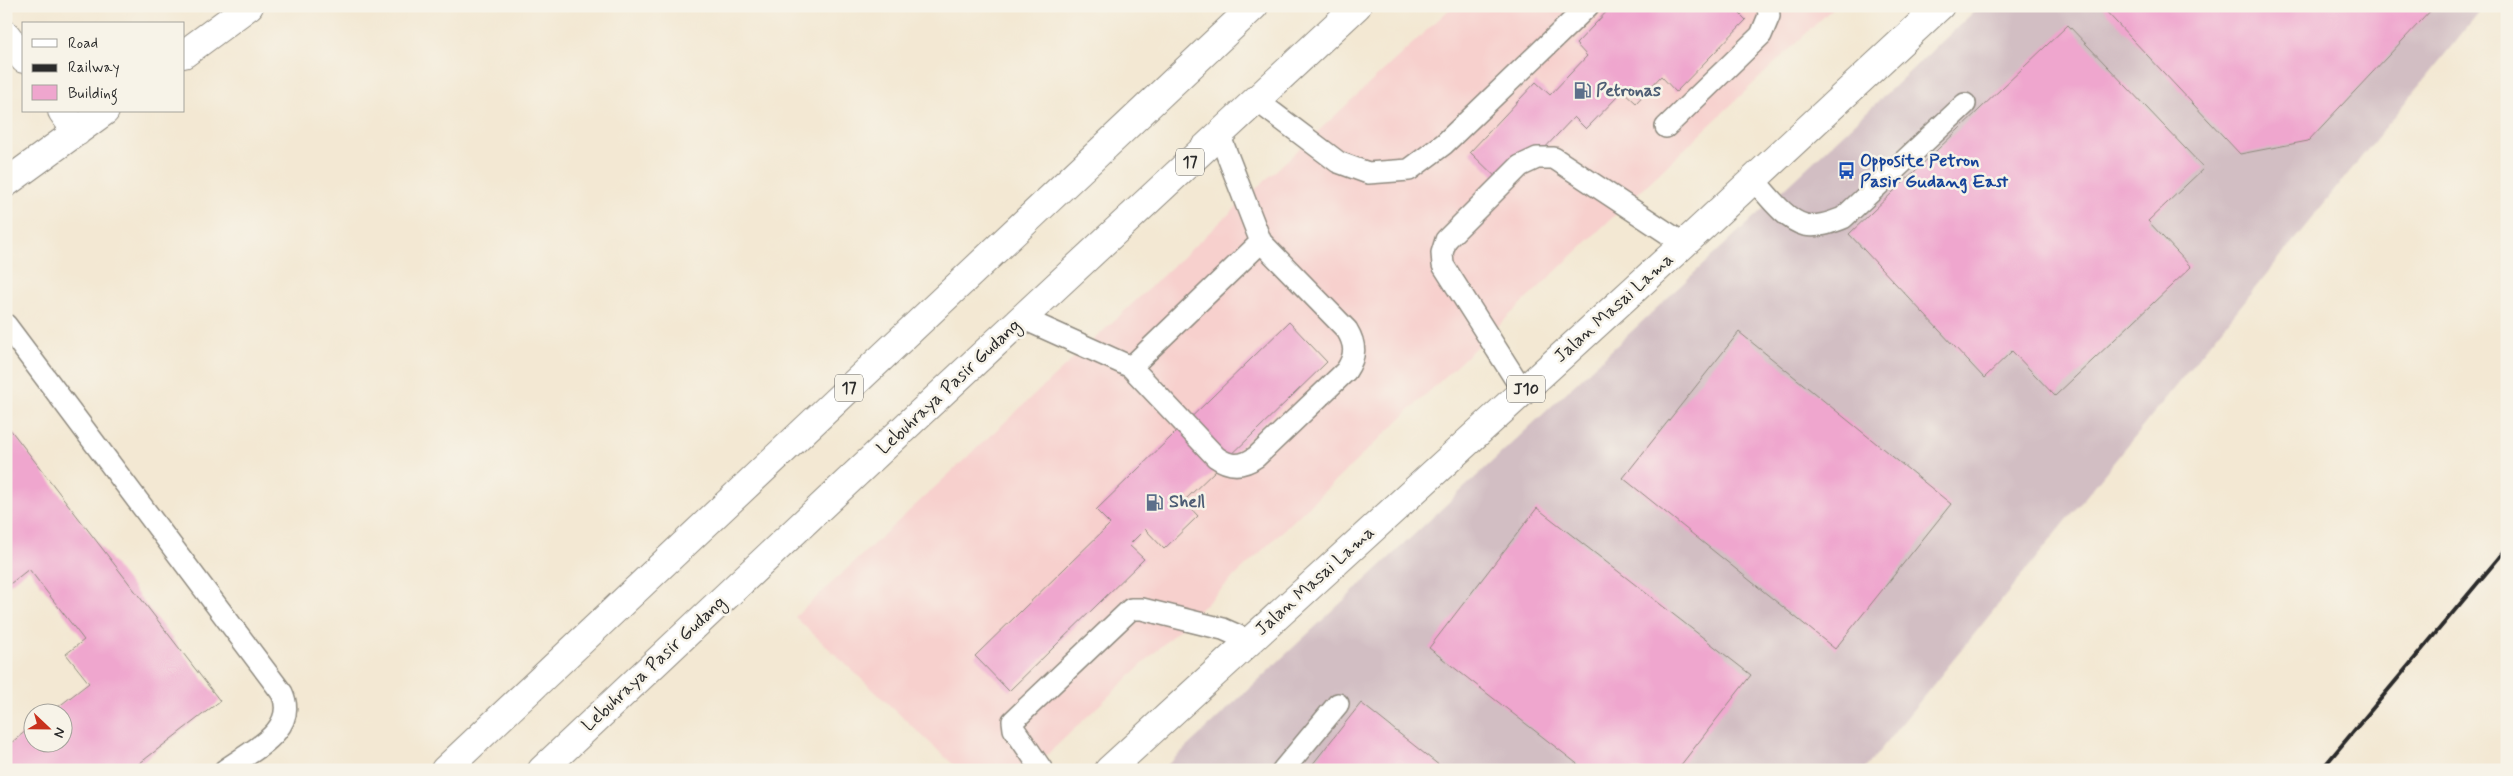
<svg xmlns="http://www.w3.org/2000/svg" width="2513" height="776" font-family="Mynerve,sans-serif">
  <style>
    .built { fill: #f7d0cd }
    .industrial { fill: #d2bec3 }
    .building { fill: #efa6ce }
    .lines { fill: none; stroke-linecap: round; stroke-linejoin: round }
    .lane-casing { stroke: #8f8a7f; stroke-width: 24 }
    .street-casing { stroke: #8f8a7f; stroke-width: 30 }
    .primary-casing { stroke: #8f8a7f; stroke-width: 30 }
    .highway-casing { stroke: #8f8a7f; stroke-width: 30 }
    .lane { stroke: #fff; stroke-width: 21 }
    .street { stroke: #fff; stroke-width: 28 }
    .primary { stroke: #fff; stroke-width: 28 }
    .highway { stroke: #fff; stroke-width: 28 }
    .rail { stroke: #2b2b2b; stroke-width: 4 }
    .labels { text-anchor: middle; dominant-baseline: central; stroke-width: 5; stroke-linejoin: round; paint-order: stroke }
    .shield { fill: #f7f3e8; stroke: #686764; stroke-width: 1 }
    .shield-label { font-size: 16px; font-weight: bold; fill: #2b2b2b }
    .service-label { font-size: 18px; font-weight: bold; fill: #4e5e75; stroke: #f7f3e8; text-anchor: start }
    .transit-label { font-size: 18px; font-weight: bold; fill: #164399; stroke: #f7f3e8; text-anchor: start }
    .street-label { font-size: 18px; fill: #2b2b2b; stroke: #f7f3e8 }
  </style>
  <rect width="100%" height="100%" fill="#f7f3e8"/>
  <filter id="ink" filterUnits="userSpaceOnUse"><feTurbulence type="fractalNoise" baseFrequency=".02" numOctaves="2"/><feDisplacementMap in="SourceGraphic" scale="10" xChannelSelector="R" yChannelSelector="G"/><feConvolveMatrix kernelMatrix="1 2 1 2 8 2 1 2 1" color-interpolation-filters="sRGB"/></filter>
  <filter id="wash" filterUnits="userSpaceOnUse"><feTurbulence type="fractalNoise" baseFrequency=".0096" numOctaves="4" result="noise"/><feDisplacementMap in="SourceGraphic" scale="20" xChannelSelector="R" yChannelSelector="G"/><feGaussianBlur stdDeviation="1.12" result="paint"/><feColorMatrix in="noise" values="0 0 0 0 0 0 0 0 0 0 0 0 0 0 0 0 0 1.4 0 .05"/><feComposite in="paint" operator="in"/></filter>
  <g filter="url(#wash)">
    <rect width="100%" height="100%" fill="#f3e8d3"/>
    <path class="built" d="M 1453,6 L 1835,6 L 1031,770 L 959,770 L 795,617 Z"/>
    <path class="industrial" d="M 1980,6 L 2484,6 L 1864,770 L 1162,770 Z"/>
    <g id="blocks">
      <path class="building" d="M 1612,6 L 1732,6 L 1746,20 L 1676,92 L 1661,76 L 1636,103 L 1623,91 L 1586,129 L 1574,117 L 1507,188 L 1470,152 L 1536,82 L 1550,95 L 1587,56 L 1576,44 Z
        M 2101,6 L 2435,6 L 2308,141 L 2240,154 Z
        M 2068,25 L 2204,168 L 2148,221 L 2191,267 L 2055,396 L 2012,351 L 1984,378 L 1849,234 Z
        M 1289,322 L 1327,362 L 1184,501 L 1198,516 L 1164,549 L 1145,529 L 1129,545 L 1144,559 L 1009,691 L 975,656 L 1110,524 L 1096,510 Z
        M 1739,332 L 1951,504 L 1835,649 L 1623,478 Z
        M 6,424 L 220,701 L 131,770 L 6,770 L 6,747 L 32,726 L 32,744 L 62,744 L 62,714 L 49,714 L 89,683 L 66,654 L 84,640 L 29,569 L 6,587 Z
        M 1537,508 L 1751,675 L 1677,770 L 1585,770 L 1429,648 Z
        M 1361,703 L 1445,770 L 1308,770 Z"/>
    </g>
  </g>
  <g filter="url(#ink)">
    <use href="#blocks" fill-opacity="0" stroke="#8f8a7f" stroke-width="1"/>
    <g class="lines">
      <defs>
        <path id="lane" d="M 1256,100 L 1338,162 L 1368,173 L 1409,170 L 1444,144 L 1588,6
          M 1666,127 L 1761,35 L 1769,16 L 1768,6
          M 1753,179 C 1767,194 1785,220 1805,225 C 1818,228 1832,222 1843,218 L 1965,104
          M 1022,318 L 1131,367 L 1216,457 C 1230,467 1242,467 1256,457 L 1346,371 C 1356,356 1356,345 1347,330 L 1261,242 L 1219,134
          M 6,325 L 282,693 C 299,730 251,751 225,770
          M 1131,367 L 1261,242
          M 1523,391 L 1443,265 L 1442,253 L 1446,240 L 1520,166 L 1537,158 L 1554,158 L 1684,244
          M 1042,770 L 1014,729 L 1013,721 L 1131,609 L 1142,609 L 1223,629 L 1250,641
          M 1283,770 L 1338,704"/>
        <path id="street" d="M 6,35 L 24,59
          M 184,54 L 249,6
          M 62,111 L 77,132
          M 6,183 L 105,111"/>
        <path id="primary" d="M 1109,770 L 1684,244 L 1940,6"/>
        <path id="highway" d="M 445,770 L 1254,6
          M 542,770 L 914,419 L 1357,6"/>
      </defs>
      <use href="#lane" class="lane-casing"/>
      <use href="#street" class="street-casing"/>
      <use href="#primary" class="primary-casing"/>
      <use href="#highway" class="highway-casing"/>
      <use href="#lane" class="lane"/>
      <use href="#street" class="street"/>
      <use href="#primary" class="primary"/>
      <use href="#highway" class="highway"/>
      <path class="rail" d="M 2321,770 L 2507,548"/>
    </g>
  </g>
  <defs>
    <symbol id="fuel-bare" viewBox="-9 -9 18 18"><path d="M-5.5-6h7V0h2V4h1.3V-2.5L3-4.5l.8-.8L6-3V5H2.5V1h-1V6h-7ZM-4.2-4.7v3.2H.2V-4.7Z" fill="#5c6f8a" stroke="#f7f3e8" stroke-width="2.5" paint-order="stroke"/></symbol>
    <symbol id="bus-bare" viewBox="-9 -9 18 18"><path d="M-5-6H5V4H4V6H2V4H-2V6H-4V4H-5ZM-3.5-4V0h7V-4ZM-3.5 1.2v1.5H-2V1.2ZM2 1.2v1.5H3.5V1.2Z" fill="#1a4fb4" stroke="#f7f3e8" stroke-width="2.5" paint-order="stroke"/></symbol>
  </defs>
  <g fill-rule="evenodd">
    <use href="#fuel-bare" x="1570" y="78" width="25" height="25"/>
    <use href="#bus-bare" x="1834" y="158" width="25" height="25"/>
    <use href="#fuel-bare" x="1142" y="490" width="25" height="25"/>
  </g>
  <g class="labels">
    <g class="shield">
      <rect x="1176" y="148.5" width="28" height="27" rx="4"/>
      <rect x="835" y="374.5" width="28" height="27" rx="4"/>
      <rect x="1507" y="375.5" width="38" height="27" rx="4"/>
    </g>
    <g class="shield-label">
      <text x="1190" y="162">17</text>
      <text x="849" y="388">17</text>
      <text x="1526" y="389">J10</text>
    </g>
    <g class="service-label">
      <text x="1596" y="91">Petronas</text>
      <text x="1169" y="502">Shell</text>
    </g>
    <g class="transit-label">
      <text x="1860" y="161">Opposite Petron<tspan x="1860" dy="21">Pasir Gudang East</tspan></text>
    </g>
    <g class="street-label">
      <text transform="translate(1614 308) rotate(-42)">Jalan Masai Lama</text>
      <text transform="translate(949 387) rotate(-43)">Lebuhraya Pasir Gudang</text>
      <text transform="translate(1315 581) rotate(-42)">Jalan Masai Lama</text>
      <text transform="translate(654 664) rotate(-43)">Lebuhraya Pasir Gudang</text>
    </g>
  </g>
  <rect width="2513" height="776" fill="none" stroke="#f7f3e8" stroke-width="25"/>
  <rect x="22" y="22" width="162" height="90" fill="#f7f3e8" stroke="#a5a39c"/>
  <rect x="32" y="39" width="25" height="8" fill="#ffffff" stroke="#a5a39c"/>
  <text x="68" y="48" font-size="15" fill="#2b2b2b">Road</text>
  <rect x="32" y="64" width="25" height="8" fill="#2b2b2b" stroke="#a5a39c"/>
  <text x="68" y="72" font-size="15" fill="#2b2b2b">Railway</text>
  <rect x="32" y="85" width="25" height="15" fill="#efa6ce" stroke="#a5a39c"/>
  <text x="68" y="98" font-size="15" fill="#2b2b2b">Building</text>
  <g transform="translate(48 728) rotate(112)"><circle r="24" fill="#f7f3e8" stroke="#a5a39c"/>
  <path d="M0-4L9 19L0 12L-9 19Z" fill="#c8321e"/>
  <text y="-8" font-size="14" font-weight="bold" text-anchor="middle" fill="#2b2b2b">N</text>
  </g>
</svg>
